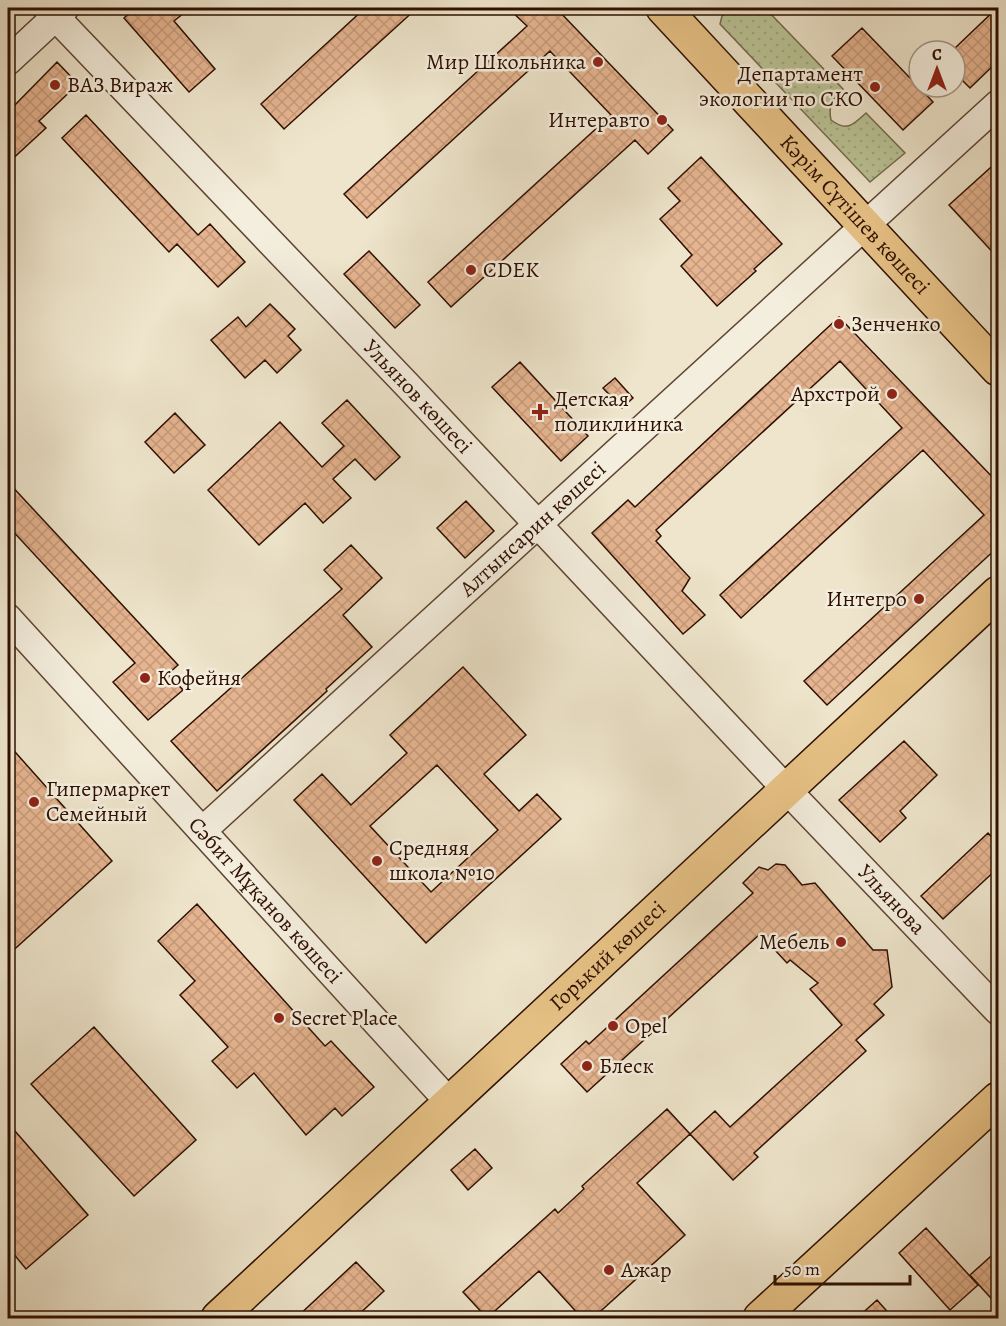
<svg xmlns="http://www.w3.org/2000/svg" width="1006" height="1326" font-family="Alegreya,serif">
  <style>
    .grass { fill: url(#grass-dots); stroke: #746a4c; stroke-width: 1.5 }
    .building { fill: url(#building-cross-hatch); stroke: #2e0f00; stroke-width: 1.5; fill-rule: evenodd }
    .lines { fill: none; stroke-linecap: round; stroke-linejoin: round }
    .minor-casing { stroke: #5e4433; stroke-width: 30 }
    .major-casing { stroke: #2e0f00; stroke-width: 36 }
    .minor { stroke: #f4eede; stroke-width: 27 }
    .major { stroke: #e7c286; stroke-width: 33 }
    .poi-dot { fill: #8f2418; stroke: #f4eede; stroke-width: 2 }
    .labels { text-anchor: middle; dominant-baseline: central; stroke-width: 5; stroke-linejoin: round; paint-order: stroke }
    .poi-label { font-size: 22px; fill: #2e0f00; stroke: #f4eede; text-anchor: start }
    .street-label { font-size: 22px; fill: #2e0f00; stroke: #f4eede }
  </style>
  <defs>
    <pattern id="grass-dots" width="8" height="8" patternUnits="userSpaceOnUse" patternTransform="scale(1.5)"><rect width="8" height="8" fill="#bac497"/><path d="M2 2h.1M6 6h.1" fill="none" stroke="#a0a780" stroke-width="1.8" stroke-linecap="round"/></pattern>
    <pattern id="building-cross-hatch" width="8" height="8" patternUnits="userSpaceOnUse" patternTransform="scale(1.5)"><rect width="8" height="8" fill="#e5b490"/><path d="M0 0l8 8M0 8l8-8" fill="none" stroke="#c59a7a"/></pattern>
  </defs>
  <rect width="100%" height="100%" fill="#eee5cc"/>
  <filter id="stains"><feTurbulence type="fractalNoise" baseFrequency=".00333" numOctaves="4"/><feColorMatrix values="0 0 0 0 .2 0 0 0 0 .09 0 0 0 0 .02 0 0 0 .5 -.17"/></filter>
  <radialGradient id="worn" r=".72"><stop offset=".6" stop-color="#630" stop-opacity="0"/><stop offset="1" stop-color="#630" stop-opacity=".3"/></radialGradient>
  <path class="grass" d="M 731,8 L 737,8 L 741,11 L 745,8 L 765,8 L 843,89 C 832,99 828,105 831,120 C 847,132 853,125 866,113 L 905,153 L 870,182 L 720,24 L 722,16 Z"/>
  <path class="building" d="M 135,8 L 190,8 L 174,21 L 215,69 L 189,92 L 124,18 Z
    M 365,8 L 417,8 L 284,129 L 261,104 Z
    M 508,8 L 556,8 L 673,130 L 648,154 L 635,140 L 451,307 L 428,282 L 611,115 L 550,51 L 367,218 L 344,194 L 527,26 Z
    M 997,8 L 999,60 L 970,88 L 955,73 L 955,48 Z
    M 862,28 L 933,102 L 903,130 L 832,56 Z
    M 57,62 L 78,84 L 39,121 L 46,128 L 8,163 L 8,112 Z
    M 86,115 L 198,235 L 210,224 L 245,262 L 218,287 L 177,244 L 169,252 L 62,138 Z
    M 701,157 L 782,244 L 754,269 L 756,271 L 717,306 L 681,266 L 692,255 L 660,219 L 680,201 L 668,188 Z
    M 999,160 L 999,259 L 949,205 Z
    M 369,251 L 420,305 L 395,328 L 344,274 Z
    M 270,304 L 295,329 L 288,336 L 301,350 L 277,373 L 265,360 L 245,378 L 211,340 L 238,317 L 246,327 Z
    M 839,317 L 999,484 L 999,546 L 827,705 L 804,681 L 984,515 L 923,450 L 741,618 L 720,595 L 902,428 L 840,361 L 656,530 L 661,536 L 656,541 L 690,578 L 682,591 L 705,615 L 683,634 L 592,533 L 628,500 L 635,507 Z
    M 520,362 L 588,436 L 561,461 L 492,387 Z
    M 615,378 L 633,398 L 622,408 L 603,388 Z
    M 347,400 L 400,457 L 375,480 L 355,459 L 333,479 L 351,498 L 323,523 L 305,503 L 259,545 L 208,490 L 280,422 L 322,467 L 344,446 L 322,423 Z
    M 175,413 L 205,445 L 174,473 L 145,442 Z
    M 8,482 L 178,665 L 168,674 L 183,690 L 148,720 L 113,682 L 135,663 L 8,526 Z
    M 466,501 L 494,531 L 465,558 L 437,528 Z
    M 351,545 L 382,578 L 343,615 L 372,647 L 326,689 L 327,691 L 217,791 L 171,741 L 342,589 L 324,570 Z
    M 463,667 L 526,735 L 484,774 L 519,811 L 537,794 L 561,819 L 426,943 L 294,800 L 322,774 L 351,805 L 407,753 L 390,735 ZM 437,765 L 498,830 L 431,892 L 370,826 Z
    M 904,741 L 937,775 L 900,811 L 906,818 L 880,842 L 839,800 Z
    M 8,744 L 112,861 L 8,955 Z
    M 988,833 L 999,845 L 999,867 L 943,919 L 921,896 Z
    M 776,864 L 785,865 L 802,885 L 815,883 L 873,950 L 887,950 L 892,987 L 874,1004 L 884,1015 L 856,1040 L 866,1051 L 754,1153 L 758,1157 L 733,1180 L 690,1134 L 715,1111 L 730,1127 L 842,1025 L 810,989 L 818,983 L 790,960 L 787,963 L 760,934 L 587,1092 L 561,1064 L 586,1041 L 589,1044 L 753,893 L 743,883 L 759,867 L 768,870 Z
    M 197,904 L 325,1046 L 331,1041 L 374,1087 L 342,1116 L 335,1108 L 306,1135 L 254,1073 L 237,1088 L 212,1061 L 228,1047 L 180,995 L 195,981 L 158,941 Z
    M 94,1027 L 196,1140 L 134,1196 L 31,1084 Z
    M 667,1109 L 690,1134 L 637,1183 L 685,1235 L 593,1318 L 582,1318 L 539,1271 L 487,1318 L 463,1292 L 555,1209 L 558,1213 L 584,1189 L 582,1186 Z
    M 8,1123 L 88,1215 L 26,1269 L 8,1247 Z
    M 475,1149 L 492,1168 L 468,1190 L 451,1170 Z
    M 926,1228 L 978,1285 L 950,1310 L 899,1253 Z
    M 999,1249 L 999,1307 L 970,1275 Z
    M 356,1262 L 384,1291 L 355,1318 L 296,1318 Z
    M 877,1300 L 893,1318 L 857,1318 Z"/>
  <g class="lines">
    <defs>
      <g id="minor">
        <path id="s1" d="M 47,8 L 409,387 L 786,789 L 998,1011"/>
        <path d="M 8,61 L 65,8"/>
        <path id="s2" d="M 8,618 L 450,1103"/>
        <path id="s3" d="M 202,831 L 998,104"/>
      </g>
      <g id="major">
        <path id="s4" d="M 663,8 L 998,369"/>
        <path id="s5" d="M 218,1318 L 998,593"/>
        <path d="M 760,1318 L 998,1099"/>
      </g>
    </defs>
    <use href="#minor" class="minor-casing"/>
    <use href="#major" class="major-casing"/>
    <use href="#minor" class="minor"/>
    <use href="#major" class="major"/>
  </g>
  <g class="poi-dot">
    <circle cx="598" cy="62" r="6"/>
    <circle cx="55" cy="85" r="6"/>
    <circle cx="875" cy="87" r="6"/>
    <circle cx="662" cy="120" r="6"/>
    <circle cx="471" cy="270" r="6"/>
    <circle cx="839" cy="324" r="6"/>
    <circle cx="892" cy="394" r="6"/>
    <path d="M537 403h6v6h6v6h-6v6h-6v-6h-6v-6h6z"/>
    <circle cx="919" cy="599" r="6"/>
    <circle cx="145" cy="678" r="6"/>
    <circle cx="34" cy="802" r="6"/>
    <circle cx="377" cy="861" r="6"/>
    <circle cx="841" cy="942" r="6"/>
    <circle cx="279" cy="1018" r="6"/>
    <circle cx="613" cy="1026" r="6"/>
    <circle cx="587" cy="1066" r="6"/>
    <circle cx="609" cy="1270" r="6"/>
  </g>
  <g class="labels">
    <g class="poi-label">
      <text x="586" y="62" text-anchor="end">Мир Школьника</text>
      <text x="863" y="74" text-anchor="end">Департамент<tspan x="863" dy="25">экологии по СКО</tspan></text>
      <text x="67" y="85">ВАЗ Вираж</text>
      <text x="650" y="120" text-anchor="end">Интеравто</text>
      <text x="483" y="270">CDEK</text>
      <text x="851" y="324">Зенченко</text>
      <text x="880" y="394" text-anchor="end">Архстрой</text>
      <text x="554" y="399">Детская<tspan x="554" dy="25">поликлиника</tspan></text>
      <text x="907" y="599" text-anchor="end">Интегро</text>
      <text x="157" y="678">Кофейня</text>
      <text x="46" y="789">Гипермаркет<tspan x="46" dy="25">Семейный</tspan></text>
      <text x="389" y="848">Средняя<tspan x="389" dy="25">школа №10</tspan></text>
      <text x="829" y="942" text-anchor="end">Мебель</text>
      <text x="291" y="1018">Secret Place</text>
      <text x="625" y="1026">Opel</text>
      <text x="599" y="1066">Блеск</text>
      <text x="621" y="1270">Ажар</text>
    </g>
    <g class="street-label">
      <text stroke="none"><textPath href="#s4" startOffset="282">Кәрім Сүтішев көшесі</textPath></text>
      <text stroke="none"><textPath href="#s1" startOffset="537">Ульянов көшесі</textPath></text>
      <text stroke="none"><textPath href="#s3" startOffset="448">Алтынсарин көшесі</textPath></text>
      <text stroke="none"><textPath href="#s1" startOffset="1228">Ульянова</textPath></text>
      <text stroke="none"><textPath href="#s2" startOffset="382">Сәбит Мұқанов көшесі</textPath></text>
      <text stroke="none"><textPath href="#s5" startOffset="532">Горький көшесі</textPath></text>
    </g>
  </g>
  <rect width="1006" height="1326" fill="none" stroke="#eee5cc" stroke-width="30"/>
  <rect x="9" y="9" width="988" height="1308" fill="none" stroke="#2e0f00" stroke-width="3"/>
  <rect x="15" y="15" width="976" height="1296" fill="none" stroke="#2e0f00" stroke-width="1.5"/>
  <g transform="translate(937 69)"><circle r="28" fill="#f4eede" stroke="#a59585" stroke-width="1.5"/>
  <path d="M0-4.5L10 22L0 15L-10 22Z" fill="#8f2418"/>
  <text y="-9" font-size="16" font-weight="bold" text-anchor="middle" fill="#2e0f00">С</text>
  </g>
  <path d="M775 1275v9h135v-9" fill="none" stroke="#2e0f00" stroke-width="3"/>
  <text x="784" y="1275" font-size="18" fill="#2e0f00" stroke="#f4eede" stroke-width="4.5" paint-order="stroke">50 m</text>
  <rect width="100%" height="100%" filter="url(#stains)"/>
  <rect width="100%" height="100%" fill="url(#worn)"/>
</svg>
